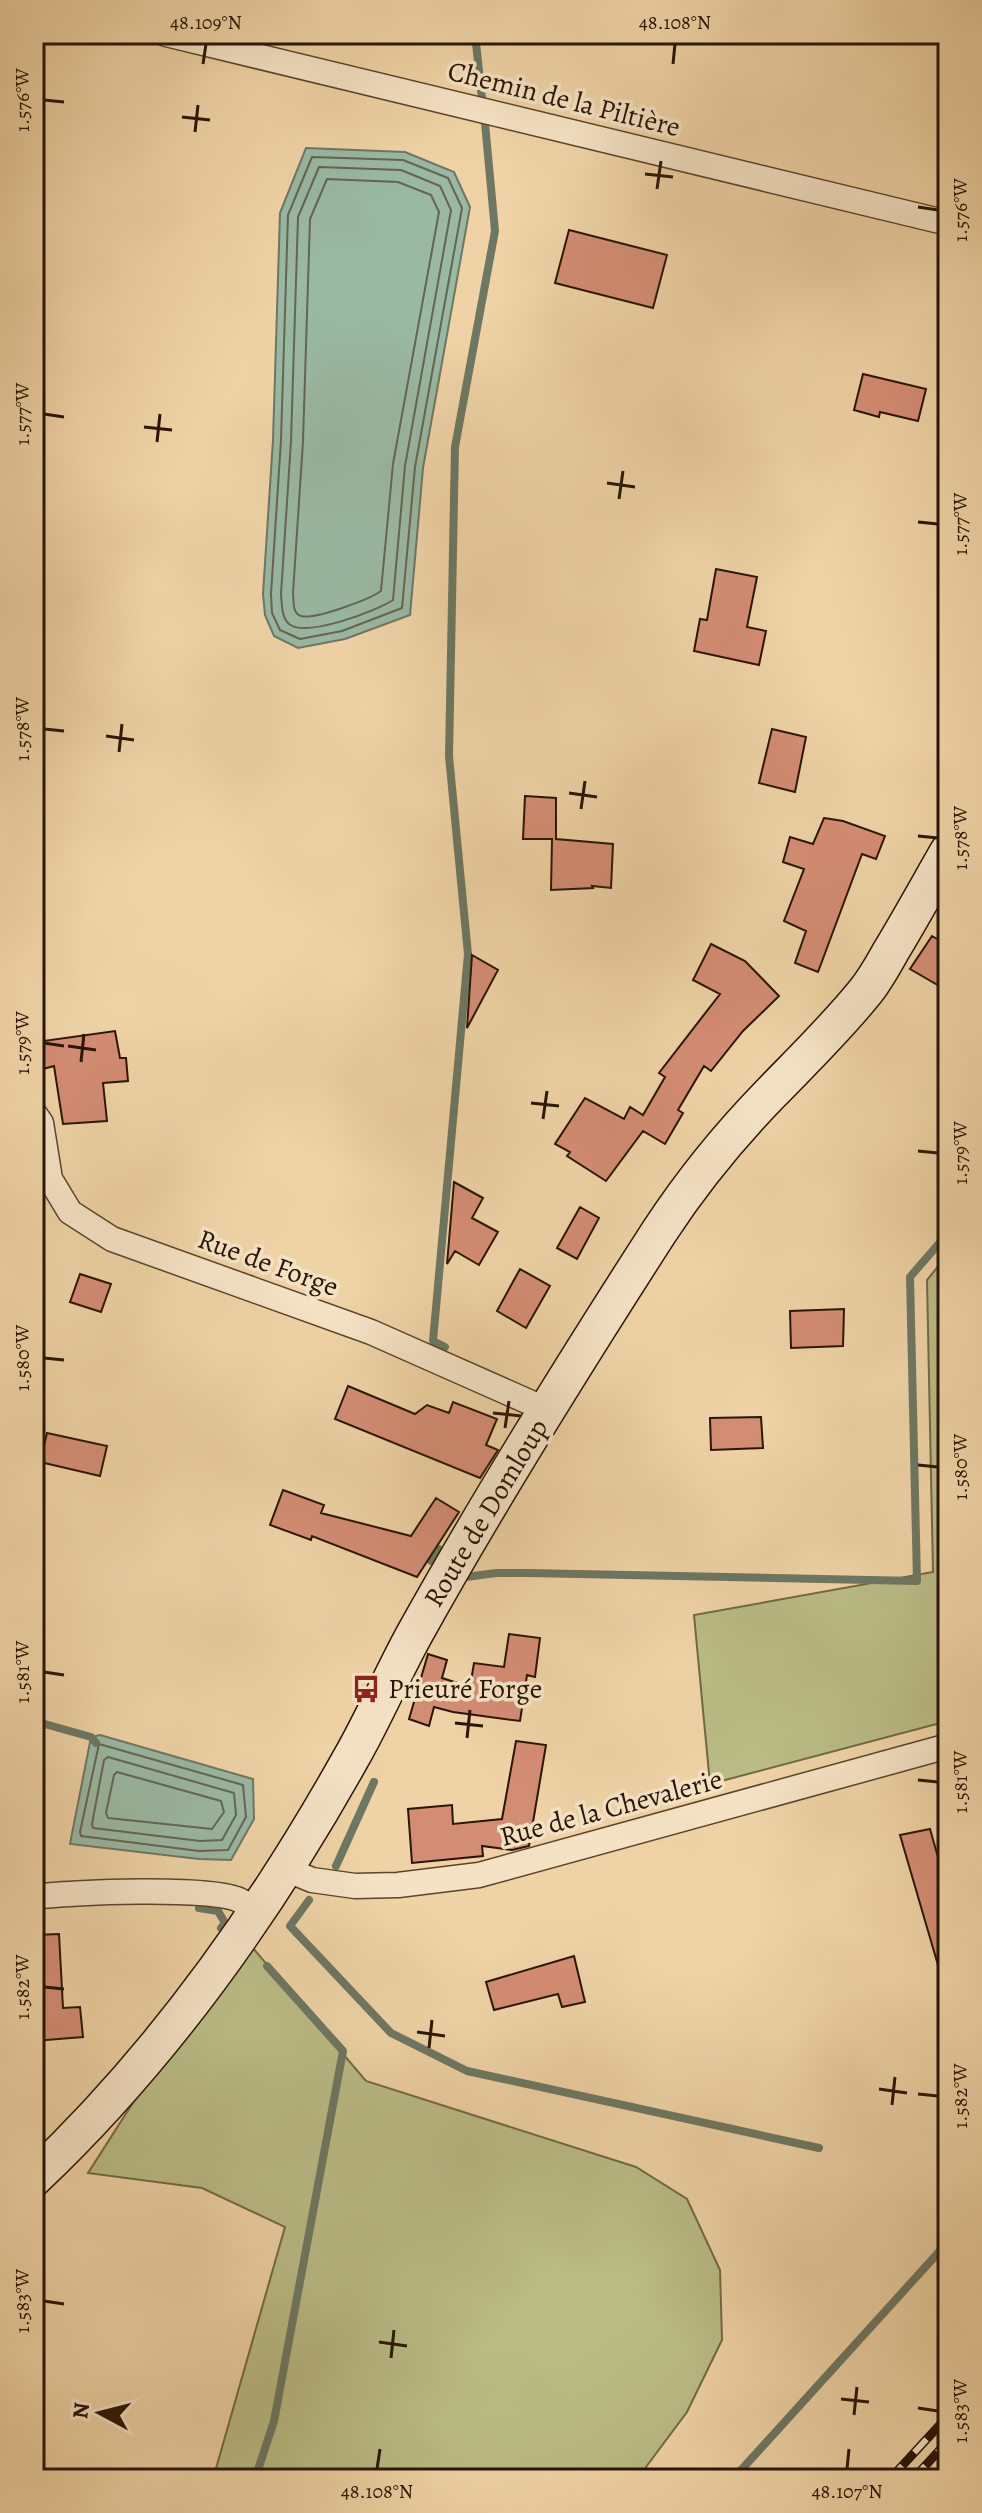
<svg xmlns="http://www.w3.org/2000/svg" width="982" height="2513" font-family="Alegreya,serif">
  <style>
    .green { fill: #babc86; stroke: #726844; stroke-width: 2 }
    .water { fill: #9ab8a4; stroke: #6d7763; stroke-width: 2 }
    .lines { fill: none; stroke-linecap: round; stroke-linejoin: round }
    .shore { stroke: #626653; stroke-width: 2 }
    .stream { stroke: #6d7763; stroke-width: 8 }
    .building { fill: #d48d75; stroke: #291502; stroke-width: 2 }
    .street-casing { stroke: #5a442b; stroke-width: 27 }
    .secondary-casing { stroke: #291502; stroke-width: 39 }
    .street { stroke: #f5e2c5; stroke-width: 24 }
    .secondary { stroke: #f5e2c5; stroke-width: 36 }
    .rail-casing { stroke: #291502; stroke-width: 9 }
    .rail { stroke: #f5e2c5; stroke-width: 6; stroke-dasharray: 18; stroke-linecap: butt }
    .ticks { fill: none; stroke: #291502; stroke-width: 3 }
    .labels { text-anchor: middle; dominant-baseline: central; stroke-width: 7; stroke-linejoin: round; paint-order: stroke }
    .street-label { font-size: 28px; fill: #291502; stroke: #f5e2c5 }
    .poi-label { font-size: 28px; fill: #291502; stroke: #f5e2c5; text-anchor: start }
    .neatline { fill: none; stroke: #291502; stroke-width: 3 }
    .ticks-label { font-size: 20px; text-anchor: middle; fill: #291502 }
  </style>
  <rect width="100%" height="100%" fill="#efd3a6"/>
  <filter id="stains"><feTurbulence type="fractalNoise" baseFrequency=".0025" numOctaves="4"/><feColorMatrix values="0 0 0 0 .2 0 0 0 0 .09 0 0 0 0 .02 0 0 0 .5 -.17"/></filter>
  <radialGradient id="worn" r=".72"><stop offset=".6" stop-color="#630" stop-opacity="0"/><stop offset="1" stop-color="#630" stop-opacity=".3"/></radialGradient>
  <path class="green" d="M 948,1254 L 948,1721 L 710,1784 L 694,1615 L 933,1572 L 927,1280 Z
    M 241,1934 L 366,2081 L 636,2167 L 687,2199 L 720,2270 L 722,2340 L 687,2412 L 637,2479 L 213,2479 L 285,2227 L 202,2188 L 88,2173 Z"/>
  <path class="water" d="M 306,148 L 405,152 L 454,172 L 470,207 L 423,468 L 410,615 L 345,639 L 298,648 L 274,636 L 265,615 L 263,594 L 273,440 L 280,213 Z
    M 100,1735 L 253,1779 L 254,1819 L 231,1860 L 199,1859 L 70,1844 L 91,1737 Z"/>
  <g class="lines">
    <path class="shore" d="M 312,157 L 403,160 L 448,178 L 462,208 L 415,467 L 402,608 L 342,631 L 300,639 L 280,630 L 272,613 L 271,594 L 281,440 L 288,215 Z
      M 319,167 L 401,170 L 440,186 L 451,210 L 405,466 L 393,600 C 376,611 306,638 289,624 C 281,617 282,603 281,594 L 291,441 L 298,217 Z
      M 327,179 L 398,182 L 431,195 L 439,212 L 393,464 L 381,591 C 370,599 315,620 301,616 C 292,614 294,601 293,593 L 303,441 L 310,219 Z
      M 99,1744 L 243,1785 L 246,1817 L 228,1850 L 199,1851 L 81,1836 L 80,1832 Z
      M 108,1757 L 234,1793 L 236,1815 L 222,1840 L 200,1841 L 93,1828 L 92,1824 L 104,1760 Z
      M 117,1772 L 221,1801 L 224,1812 L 212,1829 L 108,1818 L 106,1813 L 114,1775 Z"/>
    <path class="stream" d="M 475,34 L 482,99
      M 445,1347 L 433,1341 L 468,954 L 449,756 L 455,447 L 495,231 L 485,123
      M 431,1561 L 439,1549
      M 466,1577 L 496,1573 L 529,1573 L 917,1581 L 910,1277 L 948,1233
      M 34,1721 L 91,1737 L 96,1743
      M 336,1866 L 374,1782
      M 309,1900 L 290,1926 L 391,2033 L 467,2071 L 819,2148
      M 199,1908 L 218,1911 L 225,1923 L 221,1928
      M 255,2479 L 274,2421 L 343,2051 L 267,1966
      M 733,2479 L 948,2242"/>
  </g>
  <path class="building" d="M 569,230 L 667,255 L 653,308 L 555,283 Z
    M 863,374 L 926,389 L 918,421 L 880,412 L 879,417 L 854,410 Z
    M 716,569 L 757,577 L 747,627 L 766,631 L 759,665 L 694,651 L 700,619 L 707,620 Z
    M 772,729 L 806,737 L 795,792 L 759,783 Z
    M 525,796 L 556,798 L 556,839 L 613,844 L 611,888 L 592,886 L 593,888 L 551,890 L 552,839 L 523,839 Z
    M 824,818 L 843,821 L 885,836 L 876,859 L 862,854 L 818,972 L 795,963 L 806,931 L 784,921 L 804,869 L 783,862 L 790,837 L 813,844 Z
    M 932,936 L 948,945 L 948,991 L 910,969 Z
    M 711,944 L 745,961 L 779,996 L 743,1031 L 711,1071 L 704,1066 L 678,1110 L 683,1113 L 665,1144 L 643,1131 L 606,1181 L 567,1156 L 570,1152 L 555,1144 L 585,1098 L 624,1119 L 630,1107 L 643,1115 L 665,1077 L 659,1073 L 720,994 L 693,980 Z
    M 472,955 L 498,970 L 467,1028 Z
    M 115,1031 L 120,1058 L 126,1058 L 128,1081 L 103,1083 L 107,1121 L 63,1124 L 54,1066 L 43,1069 L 36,1042 Z
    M 454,1182 L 483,1198 L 472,1218 L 498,1232 L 479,1265 L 455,1251 L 447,1264 Z
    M 580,1207 L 599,1218 L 577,1259 L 557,1248 Z
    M 520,1269 L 550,1286 L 526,1328 L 497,1311 Z
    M 80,1274 L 111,1284 L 101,1312 L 70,1302 Z
    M 844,1309 L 843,1346 L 791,1348 L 790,1311 Z
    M 348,1386 L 415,1414 L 427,1405 L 449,1413 L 453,1402 L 497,1419 L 486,1445 L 498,1450 L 480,1478 L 335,1419 Z
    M 761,1417 L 763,1448 L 711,1450 L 710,1418 Z
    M 47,1433 L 107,1446 L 100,1476 L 40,1462 Z
    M 283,1490 L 324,1505 L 321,1513 L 411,1536 L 436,1498 L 459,1512 L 417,1577 L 312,1536 L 311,1540 L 270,1525 Z
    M 509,1634 L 540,1638 L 535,1677 L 527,1675 L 520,1721 L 453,1712 L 434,1707 L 429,1726 L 409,1719 L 428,1654 L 447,1660 L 442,1678 L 470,1687 L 474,1663 L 504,1667 Z
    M 516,1741 L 546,1745 L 529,1846 L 512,1850 L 482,1846 L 483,1856 L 412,1863 L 408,1809 L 452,1805 L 453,1824 L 502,1819 Z
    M 930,1829 L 940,1864 L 948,1862 L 948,1971 L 940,1972 L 900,1835 Z
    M 59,1934 L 63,2008 L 80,2007 L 83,2037 L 34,2041 L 34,1935 Z
    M 574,1956 L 585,2002 L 562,2007 L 558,1994 L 494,2010 L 486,1982 Z"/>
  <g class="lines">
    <defs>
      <path id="street" d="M 166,34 L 948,223
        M 34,1113 L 41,1123 L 50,1179 L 70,1212 L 112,1239 L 371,1332 L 547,1410
        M 288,1865 L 300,1875 L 312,1880 L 355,1886 L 398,1885 L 479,1875 L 948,1746
        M 34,1897 C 67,1892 217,1886 241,1901 C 246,1904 251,1910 255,1914"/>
      <path id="secondary" d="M 34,2178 C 162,2057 265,1912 351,1758 C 374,1718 392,1675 414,1635 C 490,1498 574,1364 659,1232 C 691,1183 730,1135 771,1093 C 803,1060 836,1028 865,992 C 875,980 883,965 891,951 C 911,918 929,885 948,852"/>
    </defs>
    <use href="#street" class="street-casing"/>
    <use href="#secondary" class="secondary-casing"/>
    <use href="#street" class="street"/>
    <use href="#secondary" class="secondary"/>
    <defs>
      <path id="rail" d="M 890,2479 L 948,2416
        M 913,2479 L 948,2441"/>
    </defs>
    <use href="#rail" class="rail-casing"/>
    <use href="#rail" class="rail"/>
  </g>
  <path class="ticks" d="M 203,64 L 206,44M 673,64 L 675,44M 44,100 L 64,102M 182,117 L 210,120M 195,132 L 198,105M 645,174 L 673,177M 657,189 L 661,161M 918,207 L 938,210M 44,414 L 64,417M 144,427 L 172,430M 157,442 L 160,414M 607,483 L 635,487M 619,499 L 623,471M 918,522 L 938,524M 44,729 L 64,731M 106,736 L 134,740M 119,752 L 122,724M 569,793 L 597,797M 581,809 L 585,781M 918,836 L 938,838M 44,1043 L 64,1046M 68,1046 L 96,1050M 81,1062 L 84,1034M 531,1103 L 559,1106M 543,1119 L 547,1091M 918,1151 L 938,1153M 44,1358 L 64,1360M 493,1413 L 521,1416M 505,1428 L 509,1401M 918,1465 L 938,1467M 44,1672 L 64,1675M 455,1723 L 483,1726M 467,1738 L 470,1710M 918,1780 L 938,1782M 44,1987 L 64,1989M 417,2032 L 445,2036M 429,2048 L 432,2020M 879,2089 L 907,2093M 918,2094 L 938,2096M 892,2105 L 895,2077M 44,2301 L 64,2304M 379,2342 L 407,2346M 391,2358 L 394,2330M 841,2399 L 869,2402M 918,2408 L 938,2411M 854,2415 L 857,2387M 377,2469 L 380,2449M 847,2469 L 849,2449"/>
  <defs>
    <symbol id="bus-bare" viewBox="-9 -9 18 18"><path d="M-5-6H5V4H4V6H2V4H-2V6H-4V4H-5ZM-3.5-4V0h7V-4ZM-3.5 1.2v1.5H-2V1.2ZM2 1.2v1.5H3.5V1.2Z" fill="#8f2418" stroke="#f5e2c5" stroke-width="2.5" paint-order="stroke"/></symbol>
  </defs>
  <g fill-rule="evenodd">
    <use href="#bus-bare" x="346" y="1669" width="40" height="40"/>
  </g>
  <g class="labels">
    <g class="street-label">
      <text transform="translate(564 99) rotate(14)">Chemin de la Piltière</text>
      <text transform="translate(268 1263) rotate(20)">Rue de Forge</text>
      <text transform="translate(486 1513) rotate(-59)">Route de Domloup</text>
      <text transform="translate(611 1808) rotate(-15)">Rue de la Chevalerie</text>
    </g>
    <g class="poi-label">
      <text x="388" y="1689">Prieuré Forge</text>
    </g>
  </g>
  <rect width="982" height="2513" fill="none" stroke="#efd3a6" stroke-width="88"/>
  <g transform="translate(100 2413) rotate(277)" stroke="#f5e2c5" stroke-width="6" paint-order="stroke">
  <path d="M0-6L14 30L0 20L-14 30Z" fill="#291502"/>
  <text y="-12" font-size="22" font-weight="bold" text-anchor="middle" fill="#291502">N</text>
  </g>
  <rect x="44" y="44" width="894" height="2425" class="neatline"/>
  <g class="ticks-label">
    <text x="206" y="29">48.109°N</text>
    <text x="675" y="29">48.108°N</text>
    <text transform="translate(22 100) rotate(-90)" y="7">1.576°W</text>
    <text transform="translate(960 210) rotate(-90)" y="7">1.576°W</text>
    <text transform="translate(22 414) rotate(-90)" y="7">1.577°W</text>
    <text transform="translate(960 524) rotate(-90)" y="7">1.577°W</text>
    <text transform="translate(22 729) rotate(-90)" y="7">1.578°W</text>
    <text transform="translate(960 838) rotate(-90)" y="7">1.578°W</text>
    <text transform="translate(22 1043) rotate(-90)" y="7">1.579°W</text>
    <text transform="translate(960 1153) rotate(-90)" y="7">1.579°W</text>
    <text transform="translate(22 1358) rotate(-90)" y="7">1.580°W</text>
    <text transform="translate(960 1467) rotate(-90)" y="7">1.580°W</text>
    <text transform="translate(22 1672) rotate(-90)" y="7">1.581°W</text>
    <text transform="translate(960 1782) rotate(-90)" y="7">1.581°W</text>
    <text transform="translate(22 1987) rotate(-90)" y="7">1.582°W</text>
    <text transform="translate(960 2096) rotate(-90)" y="7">1.582°W</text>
    <text transform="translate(22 2301) rotate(-90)" y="7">1.583°W</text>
    <text transform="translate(960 2411) rotate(-90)" y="7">1.583°W</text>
    <text x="377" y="2498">48.108°N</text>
    <text x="847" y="2498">48.107°N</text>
  </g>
  <rect width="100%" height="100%" filter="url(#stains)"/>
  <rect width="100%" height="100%" fill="url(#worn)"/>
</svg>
